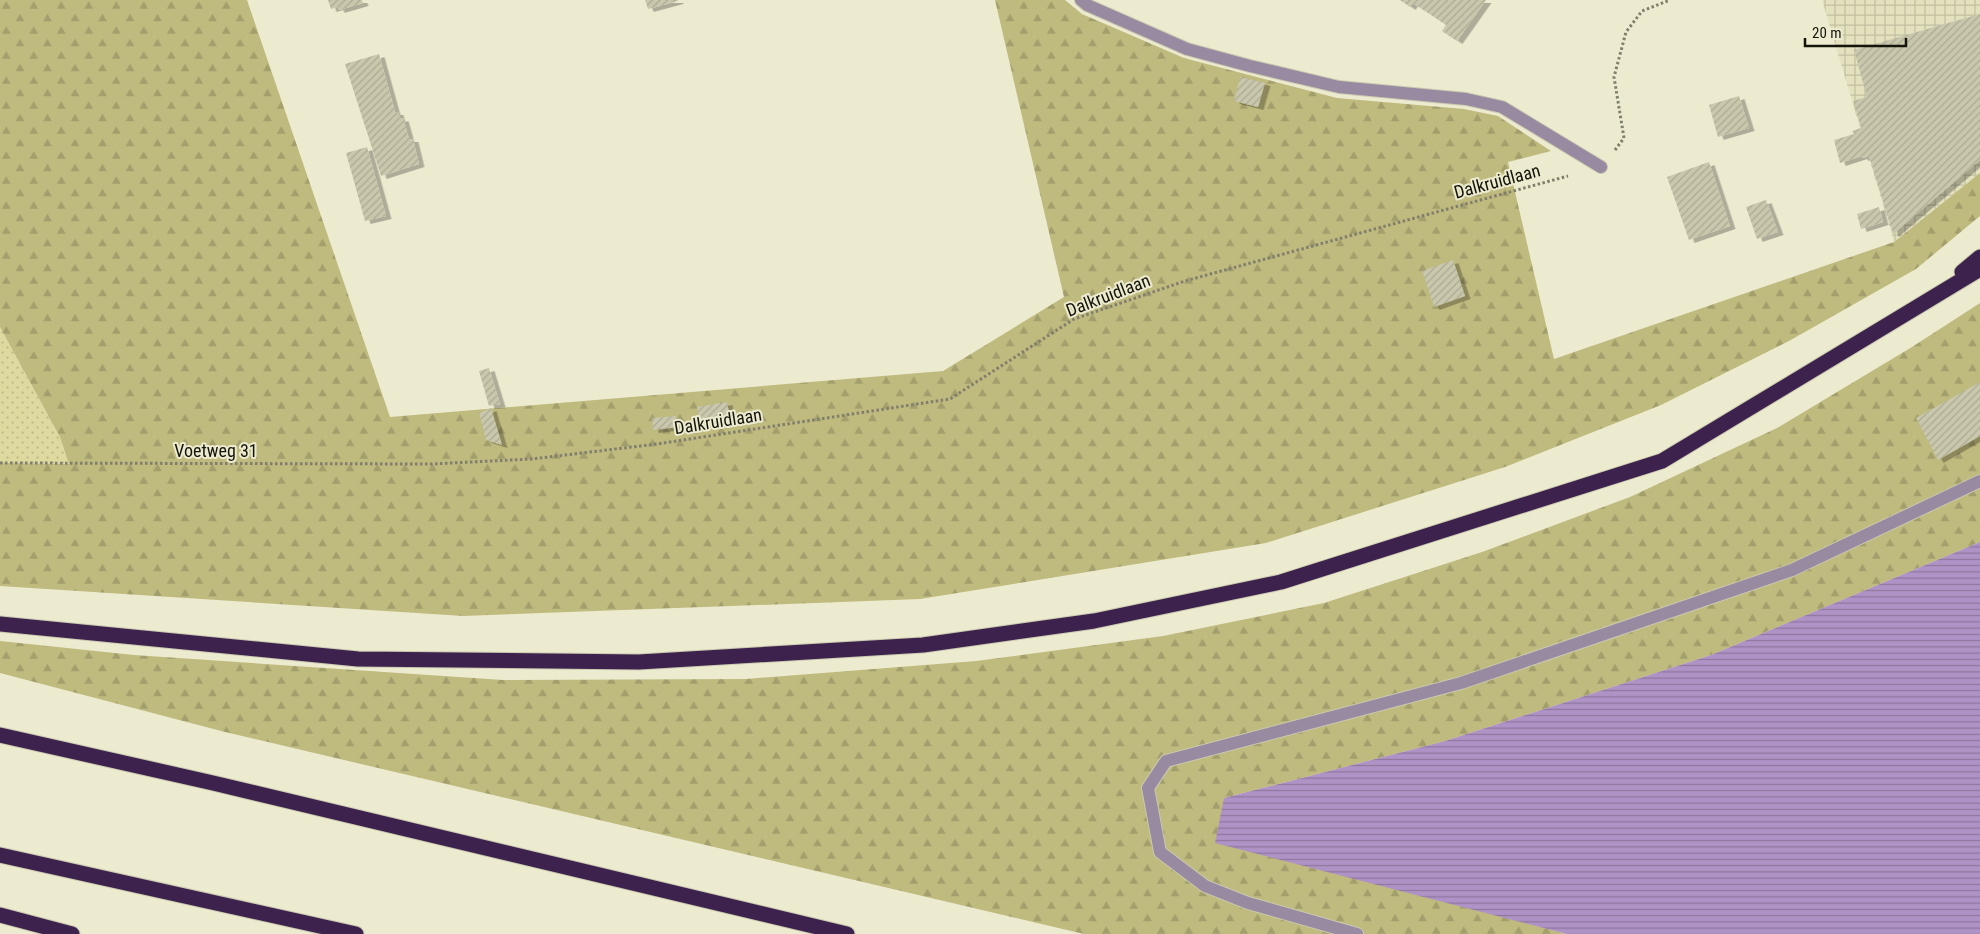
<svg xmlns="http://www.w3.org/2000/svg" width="1980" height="934" font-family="'Roboto Condensed',sans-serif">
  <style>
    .industrial { fill: url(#industrial-grid) }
    .grass { fill: url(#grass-dots) }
    .forest { fill: url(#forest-firs) }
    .water { fill: url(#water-rules) }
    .building { fill: url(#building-hatch); filter: url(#shadow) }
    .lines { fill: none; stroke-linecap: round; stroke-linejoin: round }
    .minor-casing { stroke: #cac9b0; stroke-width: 14 }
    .highway-casing { stroke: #cac9b0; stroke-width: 17 }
    .path { stroke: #807e6c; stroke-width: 3; stroke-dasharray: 2.5 2.5; stroke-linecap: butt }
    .minor { stroke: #978aa1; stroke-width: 12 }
    .highway { stroke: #3c224d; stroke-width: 15 }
    .labels { text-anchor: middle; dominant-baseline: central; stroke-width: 4; stroke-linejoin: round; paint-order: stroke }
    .street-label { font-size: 18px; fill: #15140b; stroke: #edebcf }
  </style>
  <defs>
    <pattern id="industrial-grid" width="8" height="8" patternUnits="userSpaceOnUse" patternTransform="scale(1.25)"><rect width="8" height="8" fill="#e4e1be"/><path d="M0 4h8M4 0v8" fill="none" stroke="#c3c0a2"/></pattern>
    <pattern id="grass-dots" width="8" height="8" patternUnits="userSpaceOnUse" patternTransform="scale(1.25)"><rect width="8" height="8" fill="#ded99e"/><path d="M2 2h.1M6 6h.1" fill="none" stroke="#beb987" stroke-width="1.8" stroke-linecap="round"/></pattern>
    <pattern id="forest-firs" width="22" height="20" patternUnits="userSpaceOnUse" patternTransform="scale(1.25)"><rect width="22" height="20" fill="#bfba7e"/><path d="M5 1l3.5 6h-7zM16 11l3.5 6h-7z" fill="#a39f6c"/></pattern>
    <pattern id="water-rules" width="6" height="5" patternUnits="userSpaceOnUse" patternTransform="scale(1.25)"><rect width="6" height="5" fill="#b093c6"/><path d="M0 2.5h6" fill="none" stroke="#8e779f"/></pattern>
    <pattern id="building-hatch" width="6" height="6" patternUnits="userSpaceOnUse" patternTransform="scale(1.25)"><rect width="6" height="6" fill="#c9c7ac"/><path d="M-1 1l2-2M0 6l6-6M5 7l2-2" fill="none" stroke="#acaa93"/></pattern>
    <filter id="shadow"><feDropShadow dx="5.5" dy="3" stdDeviation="0" flood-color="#0004"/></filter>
  </defs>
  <rect width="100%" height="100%" fill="#edebcf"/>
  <path class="industrial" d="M 1822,0 L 1980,0 L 1980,173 L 1894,242 Z"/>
  <path class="grass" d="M 0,327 L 60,437 L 69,464 L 0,463 Z"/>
  <path class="forest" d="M 0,0 L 247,0 L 390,417 L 943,371 L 1064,297 L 995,0 L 1065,0 L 1082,14 L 1184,58 L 1337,98 L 1464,109 L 1498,116 L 1551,151 L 1508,162 L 1554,359 L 1894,242 L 1980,173 L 1980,216 L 1916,269 L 1789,341 L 1661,405 L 1505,467 L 1266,543 L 920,599 L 463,616 L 0,586 L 0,463 L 69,464 L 60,437 L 0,327 Z
    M 1980,303 L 1980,542 L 1711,655 L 1445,741 L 1224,798 L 1448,902 L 1567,934 L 1084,934 L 225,732 L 0,673 L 0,641 L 134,655 L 503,680 L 746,679 L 976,661 L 1163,636 L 1324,603 L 1482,552 L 1630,497 L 1777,428 L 1912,347 Z"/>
  <path class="water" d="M 1980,542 L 1980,934 L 1567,934 L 1215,843 L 1224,798 L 1445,741 L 1711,655 Z"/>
  <path class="building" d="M 328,0 L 362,0 L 363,3 L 339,10 L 338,7 L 331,9 Z
    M 645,0 L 678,0 L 678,1 L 648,9 Z
    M 1400,0 L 1486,0 L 1457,41 L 1442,31 L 1446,25 L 1413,3 L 1410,7 Z
    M 1980,14 L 1980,160 L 1893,234 L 1869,156 L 1863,158 L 1862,156 L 1840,163 L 1834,140 L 1854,134 L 1852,131 L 1861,128 L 1853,101 L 1867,97 L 1854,50 Z
    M 379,54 L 395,112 L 398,112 L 400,119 L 403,118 L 409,139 L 413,139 L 419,164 L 381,176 L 345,64 Z
    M 1240,77 L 1265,83 L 1258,107 L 1234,101 Z
    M 1739,96 L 1749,128 L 1718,137 L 1709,105 Z
    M 367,147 L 386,216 L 365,221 L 346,153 Z
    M 1709,162 L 1730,226 L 1689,240 L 1667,177 Z
    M 1766,200 L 1778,232 L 1757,239 L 1746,207 Z
    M 1879,207 L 1883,222 L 1861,229 L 1857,214 Z
    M 1453,260 L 1465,296 L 1434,307 L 1422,271 Z
    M 489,368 L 500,404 L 489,406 L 479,371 Z
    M 1980,382 L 1980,436 L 1938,460 L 1916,418 Z
    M 727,402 L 730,419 L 700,424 L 697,407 Z
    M 491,408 L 502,445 L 486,440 L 479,413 Z
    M 676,416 L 678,427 L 653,430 L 652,418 Z"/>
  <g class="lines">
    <defs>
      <path id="minor" d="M 1081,0 L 1087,5 L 1187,49 L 1250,66 L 1339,87 L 1466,99 L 1502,107 L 1601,167
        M 1357,934 L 1248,903 L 1205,886 L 1160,852 L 1148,788 L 1166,761 L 1461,683 L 1792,570 L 1980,481"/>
      <path id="highway" d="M 1962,272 L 1980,257
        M 0,624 L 358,659 L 639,662 L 923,645 L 1094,621 L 1281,582 L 1662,461 L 1980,269
        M 0,735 L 213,783 L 847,934
        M 0,855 L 356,934
        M 0,915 L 72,934"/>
    </defs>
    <use href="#minor" class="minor-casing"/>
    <use href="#highway" class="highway-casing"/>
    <path class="path" d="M 1615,150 L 1624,138 L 1614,77 L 1626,32 L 1642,11 L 1670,0
      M 0,463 L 432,464 L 532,459 L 657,444 L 950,399 L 1074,319 L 1185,281 L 1568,176"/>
    <use href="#minor" class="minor"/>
    <use href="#highway" class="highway"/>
  </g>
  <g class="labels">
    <g class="street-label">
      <text transform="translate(1497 181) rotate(-15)">Dalkruidlaan</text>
      <text transform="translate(1108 295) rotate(-21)">Dalkruidlaan</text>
      <text transform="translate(718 421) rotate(-9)">Dalkruidlaan</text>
      <text x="216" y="450">Voetweg 31</text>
    </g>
  </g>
  <path d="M1805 38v8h101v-8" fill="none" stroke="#15140b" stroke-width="2.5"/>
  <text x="1812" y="38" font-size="15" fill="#15140b" stroke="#edebcf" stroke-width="4" paint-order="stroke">20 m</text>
</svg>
